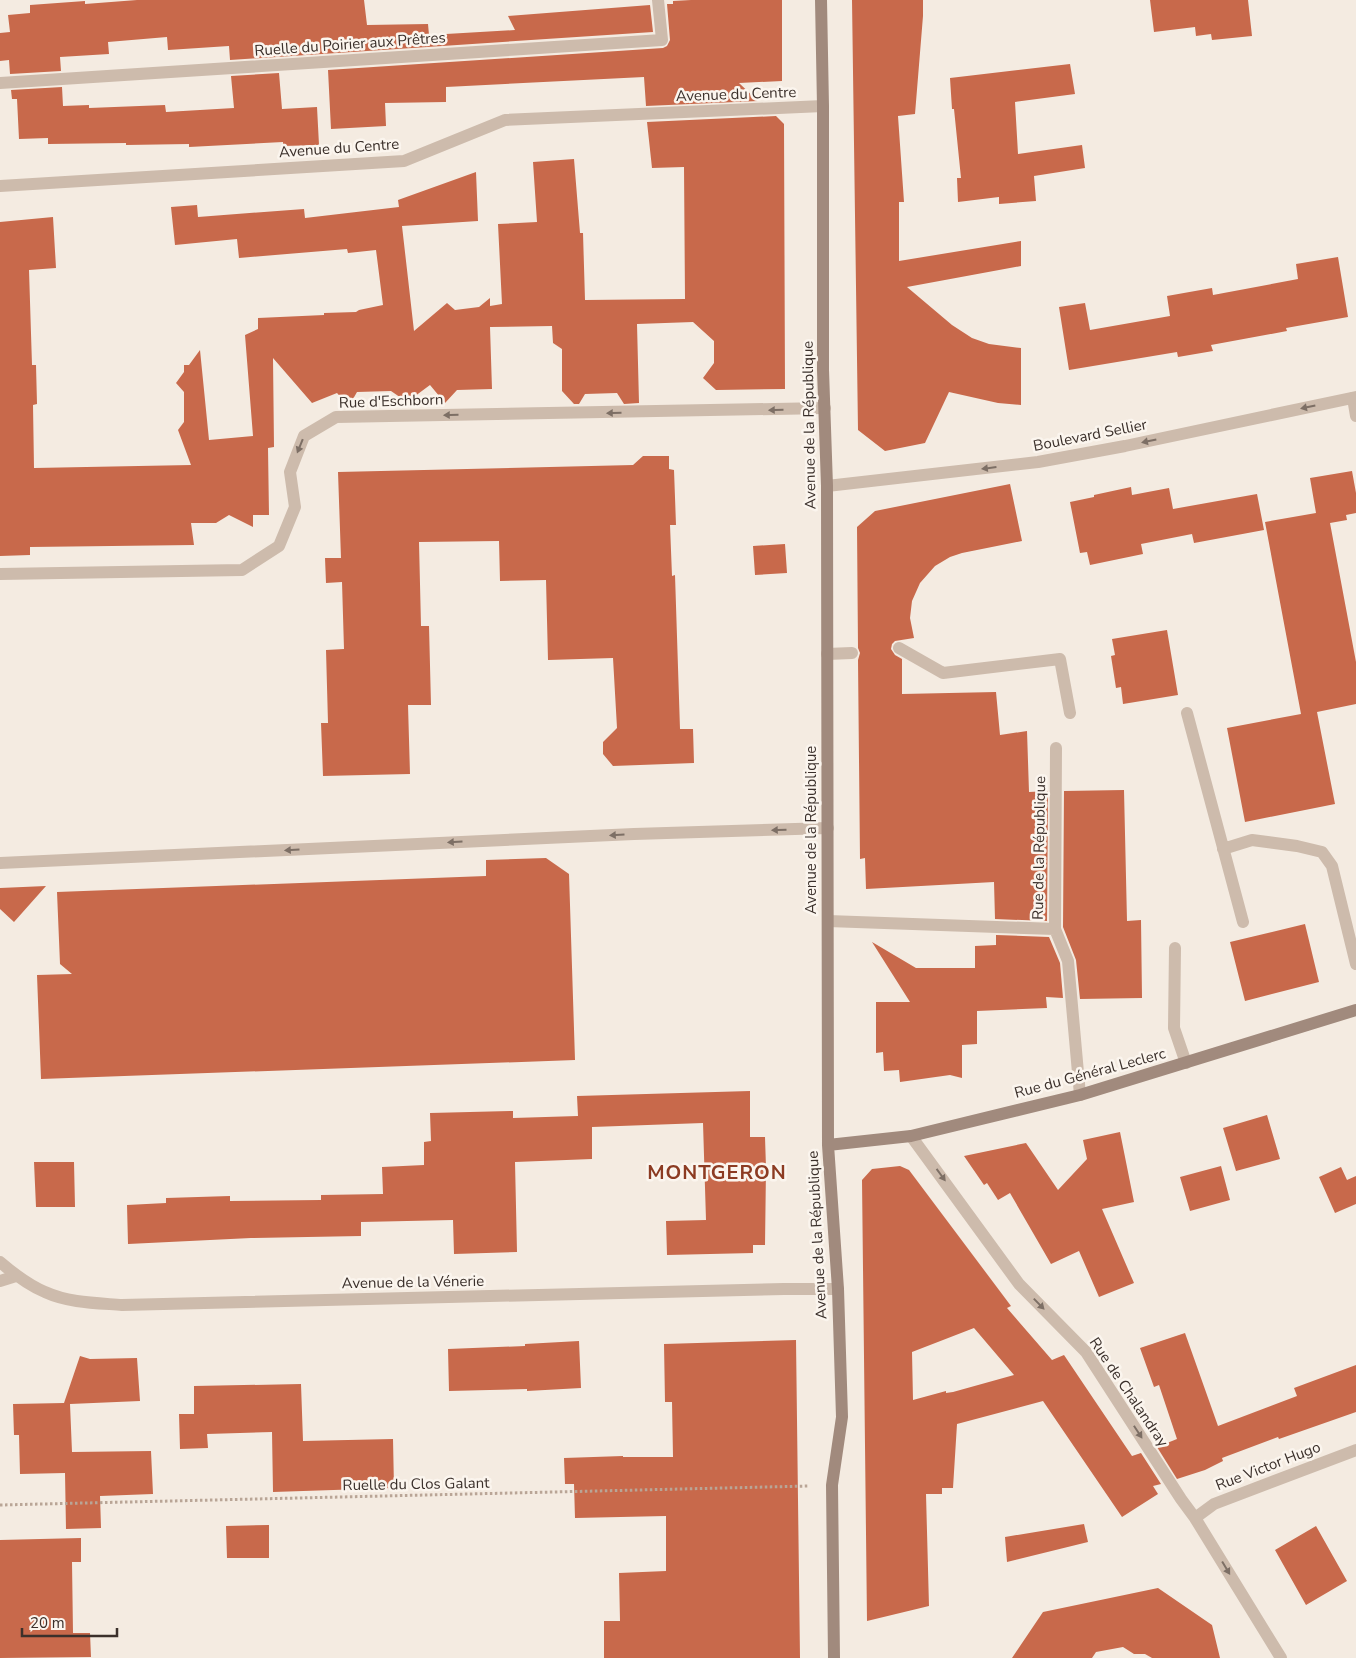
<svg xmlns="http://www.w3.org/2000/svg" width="1356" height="1658" font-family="'Nunito Sans',sans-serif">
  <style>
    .building { fill: #c8694b; fill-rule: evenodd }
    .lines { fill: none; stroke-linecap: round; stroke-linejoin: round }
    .path { stroke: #b9a596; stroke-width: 3; stroke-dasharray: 2.5 2.5; stroke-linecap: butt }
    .lane { stroke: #cdbbac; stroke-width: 12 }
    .street { stroke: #cdbbac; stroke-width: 12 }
    .secondary { stroke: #a18a7d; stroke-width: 12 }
    .oneway { fill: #7d6f65 }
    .labels { text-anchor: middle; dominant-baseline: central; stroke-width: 5; stroke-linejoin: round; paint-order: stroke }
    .street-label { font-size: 15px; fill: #3b302b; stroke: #fbf5ee }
    .district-label { font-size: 20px; font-weight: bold; letter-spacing: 1px; fill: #8c3b22; stroke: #fbf5ee }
  </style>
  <rect width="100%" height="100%" fill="#f4ebe1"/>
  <path class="building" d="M 137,0 L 364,0 L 367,25 L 428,24 L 429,35 L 515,30 L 508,16 L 650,5 L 653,32 L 230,60 L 229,46 L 168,50 L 167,37 L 108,42 L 109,54 L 60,57 L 61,71 L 10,74 L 9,60 L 0,61 L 0,33 L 10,32 L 8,15 L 30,13 L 30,5 L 85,1 L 85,4 Z
    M 691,0 L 782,0 L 782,81 L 739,83 L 758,101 L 646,106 L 644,77 L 446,87 L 446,102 L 385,103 L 386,126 L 331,129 L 328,70 L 663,48 L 667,46 L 670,40 L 667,4 L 673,4 L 673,1 Z
    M 852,0 L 923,0 L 923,16 L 915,114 L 898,116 L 904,202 L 899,202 L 899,261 L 1021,241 L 1021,266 L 907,287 L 952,325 L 972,338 L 989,344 L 1021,348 L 1021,405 L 998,403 L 949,392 L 925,443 L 885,451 L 858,430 Z
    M 1150,0 L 1248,0 L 1252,36 L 1212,40 L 1211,34 L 1196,36 L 1195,27 L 1154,32 Z
    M 1070,64 L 1075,94 L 1015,102 L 1018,154 L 1082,145 L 1085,168 L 1034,176 L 1036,201 L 999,204 L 999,197 L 958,202 L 957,178 L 961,178 L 954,109 L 952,109 L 950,78 Z
    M 279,73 L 282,109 L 317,107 L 319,145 L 283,146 L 283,142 L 189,147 L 189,144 L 126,145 L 126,143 L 48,144 L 48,138 L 19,139 L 17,99 L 12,99 L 11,90 L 62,87 L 63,106 L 89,105 L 89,108 L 165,105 L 166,112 L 234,108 L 231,76 Z
    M 776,116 L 784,124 L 785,389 L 716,390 L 703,378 L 714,363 L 714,341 L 693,322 L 637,324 L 639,403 L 624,404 L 617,393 L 585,394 L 579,404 L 574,404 L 562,391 L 562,349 L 553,343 L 552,326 L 490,327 L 492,389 L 457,390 L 445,403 L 430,385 L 407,402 L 391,391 L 357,392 L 349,406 L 337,393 L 312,403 L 273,358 L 274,447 L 268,448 L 269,515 L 253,515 L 253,527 L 229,515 L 216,523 L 191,523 L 194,545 L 30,547 L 30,555 L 0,556 L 0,222 L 53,217 L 56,268 L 29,270 L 32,365 L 36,365 L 37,404 L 33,405 L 34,468 L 191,465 L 178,430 L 184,422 L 184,392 L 176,383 L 184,372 L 184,365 L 189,365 L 200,350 L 209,440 L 253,436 L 245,335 L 258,329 L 258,318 L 324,315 L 324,313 L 356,312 L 359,310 L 383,305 L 376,250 L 348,253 L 347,249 L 239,258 L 237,239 L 175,245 L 171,207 L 197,205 L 198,217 L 304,209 L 305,218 L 399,207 L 398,200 L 476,172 L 478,221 L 402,226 L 414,331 L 447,303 L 455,310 L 479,307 L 490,298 L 490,306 L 502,304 L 498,224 L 537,222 L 533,162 L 574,159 L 580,233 L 583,233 L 585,300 L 685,299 L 684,167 L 652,168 L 647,122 Z
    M 1338,257 L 1348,317 L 1286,328 L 1287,331 L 1211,345 L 1213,351 L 1178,357 L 1177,352 L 1069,370 L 1059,307 L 1085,303 L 1090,330 L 1170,316 L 1167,296 L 1212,288 L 1213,295 L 1298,279 L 1296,264 Z
    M 643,456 L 669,456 L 669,469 L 674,470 L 676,525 L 670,525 L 672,576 L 675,575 L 680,729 L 693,729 L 694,763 L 613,766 L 603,754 L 603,742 L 617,728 L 613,658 L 548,660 L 546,580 L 500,581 L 499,541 L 419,542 L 421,626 L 429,626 L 431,705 L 408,705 L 410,774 L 323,776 L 321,723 L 328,723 L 326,650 L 344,649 L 342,582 L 326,583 L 325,558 L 341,558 L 338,472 L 633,465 Z
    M 1352,471 L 1356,493 L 1356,513 L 1346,515 L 1347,520 L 1330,523 L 1356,662 L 1356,704 L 1317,712 L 1335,804 L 1245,822 L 1227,728 L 1301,714 L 1265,522 L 1316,513 L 1310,478 Z
    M 1010,484 L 1022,541 L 962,553 L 950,557 L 935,566 L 920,583 L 912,601 L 910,618 L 914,638 L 895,641 L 892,644 L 891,649 L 895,655 L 902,659 L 902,694 L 996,692 L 1000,735 L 1027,731 L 1029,792 L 1048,791 L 1047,921 L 995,919 L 994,882 L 866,889 L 865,858 L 860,859 L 858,660 L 860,653 L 858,648 L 857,527 L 875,511 Z
    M 1131,487 L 1132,495 L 1169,488 L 1173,509 L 1257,494 L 1264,530 L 1194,543 L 1192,534 L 1141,544 L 1143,554 L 1090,565 L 1087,552 L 1080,553 L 1070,502 L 1094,497 L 1094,495 Z
    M 785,544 L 787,573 L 755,575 L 753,546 Z
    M 1167,630 L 1178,695 L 1123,704 L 1121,687 L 1116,688 L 1111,656 L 1115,655 L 1112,639 Z
    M 1124,790 L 1127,921 L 1141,920 L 1142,998 L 1080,999 L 1076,960 L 1063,927 L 1064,791 Z
    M 546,858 L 569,874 L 575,1060 L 41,1079 L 37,975 L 72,974 L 60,964 L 57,892 L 486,876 L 486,860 Z
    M 46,886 L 14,922 L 0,909 L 0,888 Z
    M 1305,924 L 1319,982 L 1245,1001 L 1230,942 Z
    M 996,935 L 1049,937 L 1060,963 L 1063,998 L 1046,997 L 1047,1008 L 977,1011 L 977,1044 L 962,1045 L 962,1078 L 950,1075 L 900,1082 L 899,1070 L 884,1071 L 883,1052 L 876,1053 L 876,1002 L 910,1002 L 872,942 L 916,968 L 975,968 L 975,946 L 996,945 Z
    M 750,1091 L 750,1137 L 765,1137 L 766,1168 L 765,1245 L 753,1245 L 753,1253 L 667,1255 L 666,1221 L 706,1220 L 703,1123 L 592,1127 L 592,1159 L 515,1162 L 517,1252 L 454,1254 L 453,1220 L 361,1222 L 361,1236 L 251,1238 L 128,1244 L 127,1205 L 166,1203 L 166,1198 L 230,1196 L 230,1201 L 321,1200 L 321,1195 L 383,1194 L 382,1167 L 424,1165 L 424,1142 L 431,1141 L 430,1113 L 513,1111 L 513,1118 L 578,1116 L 577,1096 Z
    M 1267,1115 L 1280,1159 L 1236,1171 L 1223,1128 Z
    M 1120,1132 L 1134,1202 L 1102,1209 L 1134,1283 L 1099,1297 L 1079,1251 L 1051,1264 L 1010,1193 L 998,1200 L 987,1183 L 984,1185 L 964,1156 L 1026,1143 L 1058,1190 L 1087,1159 L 1083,1140 Z
    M 34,1162 L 74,1162 L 75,1207 L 36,1207 Z
    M 900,1166 L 909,1170 L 1011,1306 L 1007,1308 L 1052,1360 L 1064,1355 L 1132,1456 L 1141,1453 L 1161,1484 L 1153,1486 L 1158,1494 L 1122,1517 L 1043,1401 L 957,1424 L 953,1488 L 942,1488 L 942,1494 L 926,1494 L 929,1606 L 867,1621 L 862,1180 L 872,1169 ZM 974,1328 L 1014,1375 L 953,1392 L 946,1393 L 946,1391 L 913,1400 L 912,1352 Z
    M 1221,1166 L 1230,1200 L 1190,1211 L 1180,1177 Z
    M 1341,1167 L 1347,1180 L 1356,1176 L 1356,1204 L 1335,1213 L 1319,1177 Z
    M 1185,1333 L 1218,1426 L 1297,1396 L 1294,1388 L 1356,1365 L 1356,1412 L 1279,1439 L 1278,1437 L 1222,1458 L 1223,1461 L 1205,1470 L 1177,1479 L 1157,1447 L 1177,1439 L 1159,1385 L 1154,1387 L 1140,1348 Z
    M 796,1340 L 800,1658 L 604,1658 L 604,1621 L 620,1621 L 619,1573 L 666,1571 L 666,1516 L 575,1518 L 574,1484 L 565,1484 L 564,1458 L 623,1456 L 623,1457 L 673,1457 L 672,1402 L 665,1402 L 664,1344 Z
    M 579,1341 L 581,1388 L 527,1391 L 527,1389 L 449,1391 L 448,1349 L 525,1346 L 525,1344 Z
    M 80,1356 L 90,1359 L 137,1358 L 140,1401 L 70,1404 L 72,1452 L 151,1451 L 153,1494 L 100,1496 L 101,1528 L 66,1529 L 65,1473 L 20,1474 L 19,1435 L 14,1435 L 13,1404 L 64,1403 Z
    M 301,1384 L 303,1441 L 393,1439 L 394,1488 L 273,1492 L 272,1432 L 207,1434 L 208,1448 L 180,1449 L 179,1414 L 194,1414 L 194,1386 Z
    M 1084,1524 L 1088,1542 L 1007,1562 L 1005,1537 Z
    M 269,1525 L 269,1558 L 227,1558 L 226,1526 Z
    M 1316,1526 L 1347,1581 L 1306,1605 L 1275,1550 Z
    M 81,1538 L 81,1562 L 72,1562 L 73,1633 L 90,1633 L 91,1657 L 0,1658 L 0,1540 Z
    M 1158,1588 L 1212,1625 L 1220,1658 L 1152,1658 L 1145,1654 L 1134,1654 L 1123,1647 L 1096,1652 L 1092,1658 L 1012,1658 L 1043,1612 Z"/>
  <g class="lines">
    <path class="path" d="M 0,1505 L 809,1486"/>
    <path class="lane" d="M 0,83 L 662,40 L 658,0
      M 1353,398 L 1356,416
      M 899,648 L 943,673 L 1060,659 L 1070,713
      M 827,654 L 852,653
      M 1187,713 L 1243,922
      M 1223,849 L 1252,840 L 1297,846 L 1322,852 L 1332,866 L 1356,964
      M 0,863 L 634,834 L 828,828
      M 1175,948 L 1174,1028 L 1186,1063
      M 0,1281 L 16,1276"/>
    <path class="street" d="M 0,186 L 404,161 L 505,120 L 823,106
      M 827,486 L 1038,462 L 1125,446 L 1356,397
      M 0,574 L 242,570 L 279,546 L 295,507 L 290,472 L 304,436 L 336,417 L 825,408
      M 1056,748 L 1055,929 L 1068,961 L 1080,1095
      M 828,921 L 1055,929
      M 911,1136 L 1019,1284 L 1086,1352 L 1181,1499 L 1195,1518 L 1281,1658
      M 0,1262 C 14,1274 28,1285 45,1292 C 69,1303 97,1303 122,1305 L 784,1289 L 838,1289
      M 1195,1518 L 1214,1504 L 1356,1450"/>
    <path class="secondary" d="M 821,0 L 823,106 L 823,370 L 827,486 L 828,1145 L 838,1289 L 842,1417 L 832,1485 L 834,1658
      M 828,1145 L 911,1136 L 1080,1095 L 1356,1010"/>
  </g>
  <defs><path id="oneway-solid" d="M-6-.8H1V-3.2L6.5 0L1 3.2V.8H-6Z" transform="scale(1.25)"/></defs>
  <g class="oneway">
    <use href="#oneway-solid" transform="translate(1308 407) rotate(168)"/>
    <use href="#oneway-solid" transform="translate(776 410) rotate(179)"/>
    <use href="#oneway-solid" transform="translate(614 413) rotate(179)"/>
    <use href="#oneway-solid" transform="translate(451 415) rotate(179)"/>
    <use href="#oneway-solid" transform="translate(1149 441) rotate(168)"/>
    <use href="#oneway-solid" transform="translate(300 446) rotate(112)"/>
    <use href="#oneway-solid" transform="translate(989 468) rotate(173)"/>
    <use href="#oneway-solid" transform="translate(779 830) rotate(178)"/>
    <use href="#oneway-solid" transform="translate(617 835) rotate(177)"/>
    <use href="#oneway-solid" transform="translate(455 842) rotate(177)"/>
    <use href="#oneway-solid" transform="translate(292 850) rotate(177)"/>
    <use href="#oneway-solid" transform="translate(941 1175) rotate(54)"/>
    <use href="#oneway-solid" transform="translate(1039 1304) rotate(46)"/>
    <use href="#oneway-solid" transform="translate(1138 1432) rotate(57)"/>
    <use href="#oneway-solid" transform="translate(1226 1568) rotate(59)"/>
  </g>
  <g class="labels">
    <g class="street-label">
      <text transform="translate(350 44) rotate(-4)">Ruelle du Poirier aux Prêtres</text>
      <text transform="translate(736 94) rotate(-2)">Avenue du Centre</text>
      <text transform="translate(339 148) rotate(-4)">Avenue du Centre</text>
      <text transform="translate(391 401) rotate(-2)">Rue d'Eschborn</text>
      <text transform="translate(809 425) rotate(-91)">Avenue de la République</text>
      <text transform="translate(1090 435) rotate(-11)">Boulevard Sellier</text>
      <text transform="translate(811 830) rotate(-90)">Avenue de la République</text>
      <text transform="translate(1039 848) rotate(-89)">Rue de la République</text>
      <text transform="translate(1090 1073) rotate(-15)">Rue du Général Leclerc</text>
      <text transform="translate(817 1235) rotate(-93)">Avenue de la République</text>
      <text transform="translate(413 1282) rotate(-1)">Avenue de la Vénerie</text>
      <text transform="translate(1129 1392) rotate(56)">Rue de Chalandray</text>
      <text transform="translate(1268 1466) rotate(-21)">Rue Victor Hugo</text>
      <text transform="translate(416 1484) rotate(-1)">Ruelle du Clos Galant</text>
    </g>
    <g class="district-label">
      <text x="717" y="1172">MONTGERON</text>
    </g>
  </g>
  <path d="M22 1628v8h95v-8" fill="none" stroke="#3b302b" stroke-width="2.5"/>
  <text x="30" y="1628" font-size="15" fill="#3b302b" stroke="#fbf5ee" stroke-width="4" paint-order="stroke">20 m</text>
</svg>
